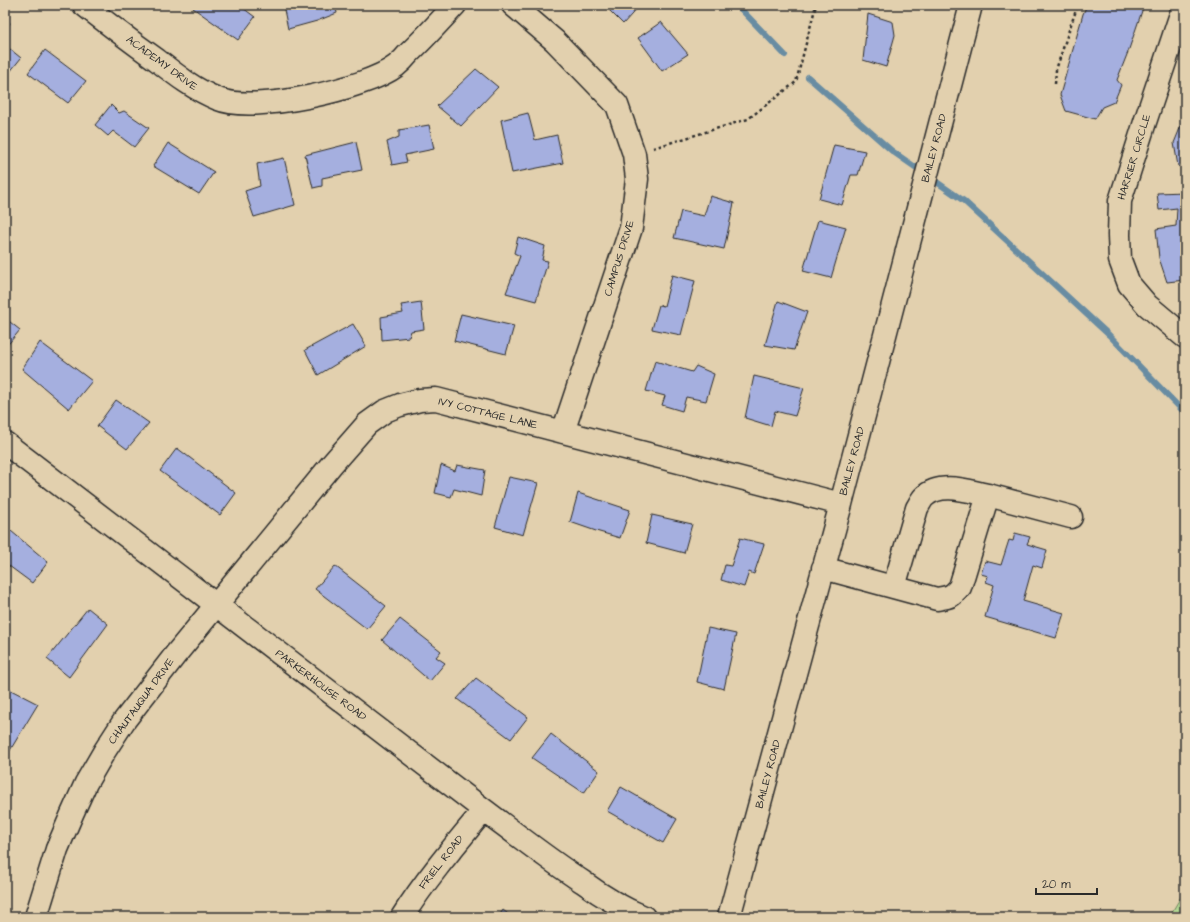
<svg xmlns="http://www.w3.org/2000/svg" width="1190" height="922" font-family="'Architects Daughter',sans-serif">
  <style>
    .green { fill: #b2d792; stroke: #6e815e }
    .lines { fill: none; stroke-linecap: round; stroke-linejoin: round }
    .stream { stroke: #688ca2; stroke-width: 6 }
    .building { fill: #a5afdf; stroke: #2b2b2b }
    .minor-casing { stroke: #2b2b2b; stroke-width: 25 }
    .path { stroke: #2b2b2b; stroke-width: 2.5; stroke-dasharray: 3 3; stroke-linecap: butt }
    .minor { stroke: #e2d0ae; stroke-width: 22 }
    .labels { text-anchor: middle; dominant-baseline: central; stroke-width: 4; stroke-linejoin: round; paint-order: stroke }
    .street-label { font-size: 11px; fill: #2b2b2b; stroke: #e2d0ae }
  </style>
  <rect width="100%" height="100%" fill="#e2d0ae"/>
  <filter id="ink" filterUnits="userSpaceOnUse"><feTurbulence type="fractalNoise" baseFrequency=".025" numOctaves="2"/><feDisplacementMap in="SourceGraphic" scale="8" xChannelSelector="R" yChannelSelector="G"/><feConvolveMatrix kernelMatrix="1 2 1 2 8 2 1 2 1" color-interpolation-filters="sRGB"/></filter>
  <g filter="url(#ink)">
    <path class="green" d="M 1185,890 L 1185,917 L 1169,917 Z"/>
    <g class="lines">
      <path class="stream" d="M 737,5 L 785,55
        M 808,77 L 892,151 L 964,201 L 1109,335 L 1185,413"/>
    </g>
    <path class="building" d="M 195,5 L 239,5 L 255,17 L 238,40 L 193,8 Z
      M 283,5 L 335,5 L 337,13 L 317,21 L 288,29 Z
      M 604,5 L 640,5 L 623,24 Z
      M 1087,5 L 1144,5 L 1128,52 L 1117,80 L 1121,85 L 1114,102 L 1102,107 L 1095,119 L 1066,111 L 1060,95 L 1083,14 Z
      M 868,14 L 893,22 L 895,35 L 886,67 L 863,60 Z
      M 5,19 L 10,23 L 5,30 Z
      M 661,22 L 688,54 L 662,71 L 638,38 Z
      M 5,45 L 21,58 L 5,78 Z
      M 45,50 L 86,81 L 68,103 L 28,73 Z
      M 476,69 L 498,87 L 461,126 L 437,106 Z
      M 111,105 L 119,113 L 124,111 L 149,128 L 134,147 L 113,131 L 108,136 L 95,125 Z
      M 528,113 L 535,140 L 557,135 L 563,163 L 512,173 L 501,120 Z
      M 1185,116 L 1185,169 L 1178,166 L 1174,143 Z
      M 429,125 L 434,149 L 405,155 L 407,162 L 392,165 L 387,142 L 399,137 L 399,130 Z
      M 356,142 L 362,170 L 322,178 L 322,186 L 313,188 L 305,155 Z
      M 168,143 L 214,172 L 199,194 L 153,166 Z
      M 834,145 L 865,151 L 858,175 L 851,175 L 842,205 L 819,199 Z
      M 284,158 L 295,205 L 254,217 L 245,191 L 260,186 L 257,164 Z
      M 1185,192 L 1185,280 L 1167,282 L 1159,258 L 1156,229 L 1176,226 L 1177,208 L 1159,210 L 1157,193 Z
      M 710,196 L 734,203 L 724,249 L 674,238 L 681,211 L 704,216 Z
      M 818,220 L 846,227 L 831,278 L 803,271 Z
      M 518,237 L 545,246 L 542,260 L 548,261 L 536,301 L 506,293 L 520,256 L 514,253 Z
      M 672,275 L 695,281 L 681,335 L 652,329 L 659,305 L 664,306 Z
      M 778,301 L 807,312 L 794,350 L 765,345 Z
      M 421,302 L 424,329 L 411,331 L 409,337 L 382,340 L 381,317 L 403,313 L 401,305 Z
      M 461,314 L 514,326 L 506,354 L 454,341 Z
      M 5,318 L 20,330 L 5,348 Z
      M 353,324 L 366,346 L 318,375 L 305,350 Z
      M 40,342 L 92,381 L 69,409 L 22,369 Z
      M 655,361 L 692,372 L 696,366 L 714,374 L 706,401 L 686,397 L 682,411 L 662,405 L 665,396 L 646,391 Z
      M 754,376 L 804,388 L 795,416 L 775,411 L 771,426 L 745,418 Z
      M 116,400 L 149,423 L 127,449 L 97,426 Z
      M 177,448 L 236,493 L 220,515 L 160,471 Z
      M 441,465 L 455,471 L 457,465 L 485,470 L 481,496 L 454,489 L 451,497 L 435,493 Z
      M 509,477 L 538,483 L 523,535 L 495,527 Z
      M 578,493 L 630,510 L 620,538 L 596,531 L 570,522 Z
      M 652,515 L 692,524 L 684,553 L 646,543 Z
      M 5,526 L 48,562 L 32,583 L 5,563 Z
      M 1015,533 L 1030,537 L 1027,544 L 1047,550 L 1042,568 L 1033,565 L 1023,601 L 1064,613 L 1056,638 L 985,617 L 994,585 L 986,582 L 988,576 L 981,574 L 985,561 L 1001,565 L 1009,540 L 1013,541 Z
      M 740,538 L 764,544 L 754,574 L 749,572 L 744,587 L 721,580 L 725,565 L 731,566 Z
      M 335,566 L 386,606 L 367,629 L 315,589 Z
      M 88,608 L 108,624 L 69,677 L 47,659 Z
      M 400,619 L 441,651 L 436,657 L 445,663 L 430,681 L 382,640 Z
      M 708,628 L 736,634 L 724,689 L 697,682 Z
      M 476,678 L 528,717 L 511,739 L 457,699 Z
      M 5,687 L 38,704 L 9,752 L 5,749 Z
      M 551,734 L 599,771 L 584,793 L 532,758 Z
      M 621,787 L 677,819 L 663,843 L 607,811 Z
      M 503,910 L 512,917 L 498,917 Z"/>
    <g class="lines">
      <defs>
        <path id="minor" d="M 84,5 C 108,24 132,42 157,60 C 176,75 195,90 218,99 C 253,114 366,89 396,66 C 401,62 405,58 409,53 C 425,38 440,21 455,5
          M 513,5 L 555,41 L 617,105 L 634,154 L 637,179 L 631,228 L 563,432
          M 1184,5 L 1145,122 L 1120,201 L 1119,235 L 1120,260 L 1129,284 L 1147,305 L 1185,337
          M 5,443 L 484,810 C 516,834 549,860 583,882 C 602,896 622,908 644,917
          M 823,568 L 937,599 C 949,597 952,597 960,587 L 988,495 L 1071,517
          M 894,587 L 917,508 C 919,505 921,500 924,497 C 940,481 968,491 988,495
          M 36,917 L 57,849 L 72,814 L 86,783 L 104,752 L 124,721 L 176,654 L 332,464 L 367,424 L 385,411 L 400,405 L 420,400 L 436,399 L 841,504
          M 402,917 C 426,879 455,845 484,810
          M 729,917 L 841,504 L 971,5"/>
      </defs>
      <use href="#minor" class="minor-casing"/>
      <path class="path" d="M 1055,84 L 1056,70 L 1069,30 L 1078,5
        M 653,148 L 748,119 L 796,82 L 816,5"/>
      <use href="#minor" class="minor"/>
    </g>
  </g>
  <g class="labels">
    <g class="street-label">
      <text transform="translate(162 63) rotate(36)">ACADEMY DRIVE</text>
      <text transform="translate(934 148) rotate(-75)">BAILEY ROAD</text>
      <text transform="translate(1134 157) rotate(-73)">HARRIER CIRCLE</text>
      <text transform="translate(619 258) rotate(-73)">CAMPUS DRIVE</text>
      <text transform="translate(488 413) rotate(14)">IVY COTTAGE LANE</text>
      <text transform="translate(852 461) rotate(-75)">BAILEY ROAD</text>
      <text transform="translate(321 685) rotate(37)">PARKERHOUSE ROAD</text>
      <text transform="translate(141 701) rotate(-54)">CHAUTAUQUA DRIVE</text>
      <text transform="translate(768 774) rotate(-75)">BAILEY ROAD</text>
      <text transform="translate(441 862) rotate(-52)">FRIEL ROAD</text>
    </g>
  </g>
  <rect width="1190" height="922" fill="none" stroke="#e2d0ae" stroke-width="20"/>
  <rect x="10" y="10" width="1170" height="902" fill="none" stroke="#2b2b2b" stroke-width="1.5" filter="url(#ink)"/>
  <path d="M1036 888v6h61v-6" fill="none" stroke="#2b2b2b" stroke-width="2"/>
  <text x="1042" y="888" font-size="12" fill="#2b2b2b" stroke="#e2d0ae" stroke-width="3" paint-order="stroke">20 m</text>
</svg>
